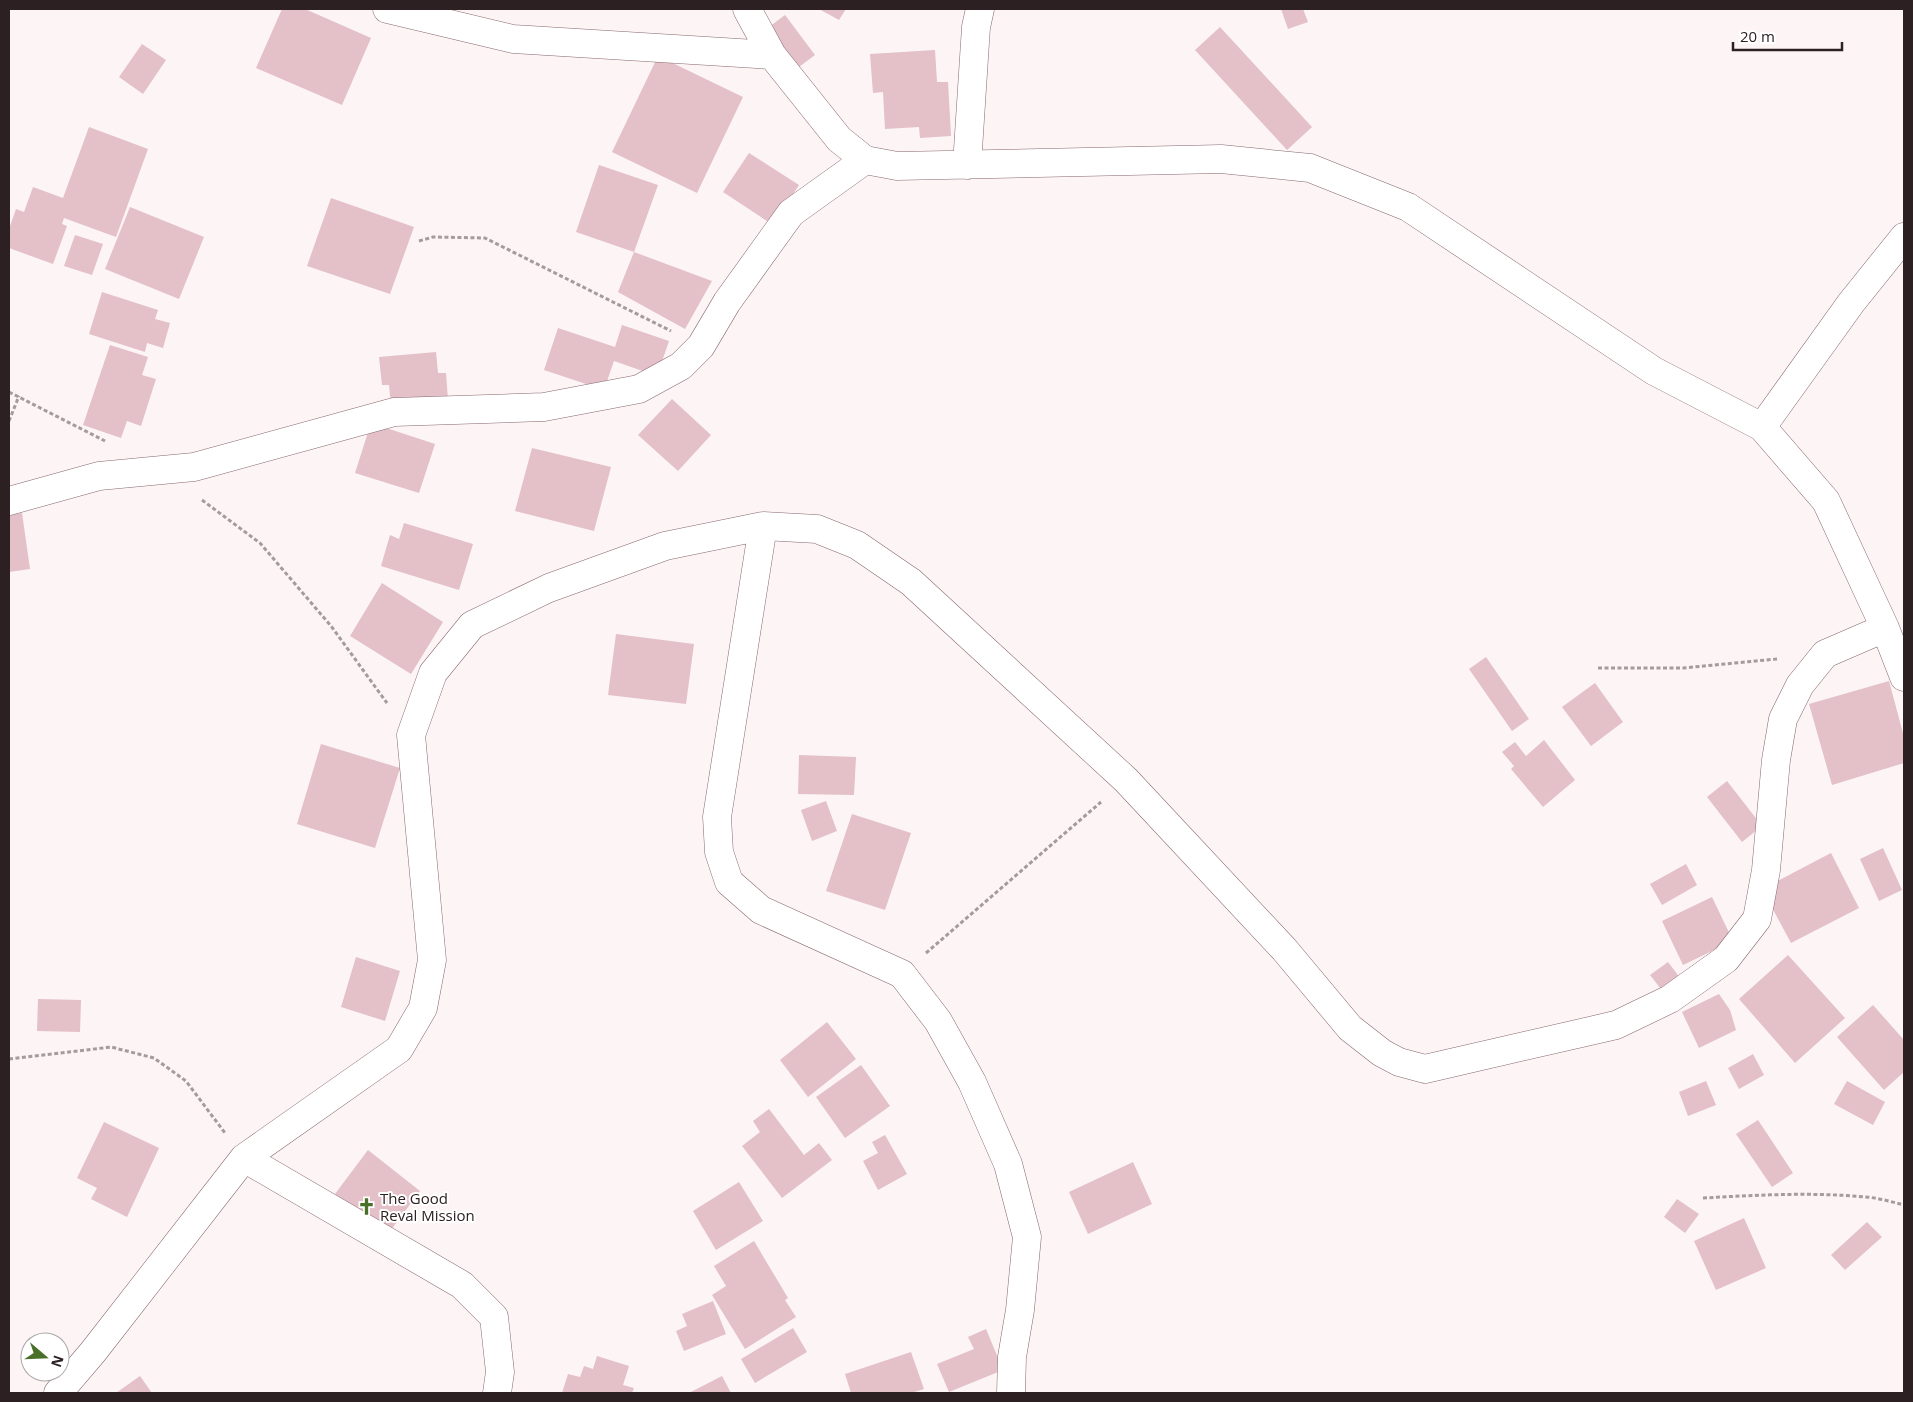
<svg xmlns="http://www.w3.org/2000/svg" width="1913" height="1402" font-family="'Open Sans',sans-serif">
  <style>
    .building { fill: #e4c0c8 }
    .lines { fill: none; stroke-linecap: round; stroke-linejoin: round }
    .street-casing { stroke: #87686f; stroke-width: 29 }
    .path { stroke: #a59b9d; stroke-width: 3; stroke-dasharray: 4 2.5; stroke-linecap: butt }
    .street { stroke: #fff; stroke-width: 28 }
    .labels { text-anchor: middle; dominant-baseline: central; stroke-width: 4; stroke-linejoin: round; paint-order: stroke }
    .poi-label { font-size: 15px; fill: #2d2023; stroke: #fff; text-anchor: start }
  </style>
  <rect width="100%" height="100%" fill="#fcf4f5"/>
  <path class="building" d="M 282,9 L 305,9 L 371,38 L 342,105 L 256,68 Z
    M 819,9 L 846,9 L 839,20 Z
    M 1281,9 L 1303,9 L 1308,22 L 1288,29 Z
    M 785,15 L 815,55 L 791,73 L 761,33 Z
    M 1220,27 L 1312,127 L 1287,150 L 1195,50 Z
    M 142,44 L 166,60 L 143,94 L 119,77 Z
    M 935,50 L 937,82 L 948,82 L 951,136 L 920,138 L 919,127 L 885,129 L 883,92 L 873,93 L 870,54 Z
    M 658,56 L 743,97 L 697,193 L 612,152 Z
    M 89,127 L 148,149 L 116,237 L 64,218 L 62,224 L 67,226 L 53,264 L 9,248 L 9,229 L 16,209 L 24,212 L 33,187 L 63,198 Z
    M 749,153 L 799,185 L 773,225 L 723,192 Z
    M 599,165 L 658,185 L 634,252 L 576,232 Z
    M 331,198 L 414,227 L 390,294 L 307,266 Z
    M 130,207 L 204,237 L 179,299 L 105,269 Z
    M 75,235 L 103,244 L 92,275 L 64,266 Z
    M 634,252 L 712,281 L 685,329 L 618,292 Z
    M 102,292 L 158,310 L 155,319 L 170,323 L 163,348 L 147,343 L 145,352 L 89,334 Z
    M 622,325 L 669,341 L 657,376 L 614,361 L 604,390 L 544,370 L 558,328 L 615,347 Z
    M 110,345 L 148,357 L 142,375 L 156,379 L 141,426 L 127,421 L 121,438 L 83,425 Z
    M 436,352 L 438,373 L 446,373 L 448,400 L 391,405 L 389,385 L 382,385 L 379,357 Z
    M 672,399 L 711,435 L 678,471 L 638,435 Z
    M 371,423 L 435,444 L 419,493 L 355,473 Z
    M 532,448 L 611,467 L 594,531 L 515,511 Z
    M 22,513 L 30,569 L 9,572 L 9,515 Z
    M 404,523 L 473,544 L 459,590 L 381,566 L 390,535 L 399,539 Z
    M 382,583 L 443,622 L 411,674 L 350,636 Z
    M 616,634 L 694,644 L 686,704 L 608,695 Z
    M 1486,657 L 1529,719 L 1512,731 L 1469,669 Z
    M 1889,681 L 1904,737 L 1904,763 L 1832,785 L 1809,704 Z
    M 1595,683 L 1623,722 L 1591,746 L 1562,707 Z
    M 1544,740 L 1575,780 L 1543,807 L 1511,769 L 1514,766 L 1502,752 L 1515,742 L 1526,756 Z
    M 321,744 L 400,768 L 375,848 L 297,824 Z
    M 799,755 L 856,757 L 854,795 L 798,794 Z
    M 1727,781 L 1762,826 L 1742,842 L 1707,797 Z
    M 826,801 L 837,831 L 812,841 L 801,810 Z
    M 852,814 L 911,833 L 885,910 L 826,891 Z
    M 1883,848 L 1902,890 L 1879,901 L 1860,859 Z
    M 1831,853 L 1859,908 L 1791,943 L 1762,889 Z
    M 1686,864 L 1697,885 L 1662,905 L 1650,884 Z
    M 1712,897 L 1733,941 L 1683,965 L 1662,921 Z
    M 1788,955 L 1845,1018 L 1795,1063 L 1739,999 Z
    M 356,957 L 400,971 L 385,1021 L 341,1007 Z
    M 1668,962 L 1681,979 L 1664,993 L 1650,975 Z
    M 1719,994 L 1730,1010 L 1736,1030 L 1699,1048 L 1682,1012 Z
    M 38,999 L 81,1000 L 80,1032 L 37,1031 Z
    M 1873,1005 L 1904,1040 L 1904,1072 L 1884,1090 L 1837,1037 Z
    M 827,1022 L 856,1059 L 808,1097 L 780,1060 Z
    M 1753,1054 L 1764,1075 L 1739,1089 L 1728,1068 Z
    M 861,1065 L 890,1106 L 845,1138 L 816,1097 Z
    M 1706,1081 L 1716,1105 L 1688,1116 L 1679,1092 Z
    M 1847,1081 L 1885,1102 L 1873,1125 L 1834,1104 Z
    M 769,1109 L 804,1155 L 819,1143 L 832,1160 L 782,1198 L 742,1146 L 760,1132 L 753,1121 Z
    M 1758,1120 L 1793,1173 L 1772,1187 L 1736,1134 Z
    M 104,1122 L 159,1148 L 127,1217 L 91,1199 L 97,1188 L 77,1178 Z
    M 885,1135 L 907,1174 L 878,1190 L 863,1161 L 878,1153 L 872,1142 Z
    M 368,1150 L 420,1191 L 388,1234 L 335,1194 Z
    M 1133,1162 L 1152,1204 L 1088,1234 L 1069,1192 Z
    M 739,1182 L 763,1221 L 716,1250 L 693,1211 Z
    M 1677,1199 L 1699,1214 L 1685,1233 L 1664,1217 Z
    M 1744,1218 L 1766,1268 L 1716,1290 L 1694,1241 Z
    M 1867,1222 L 1882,1237 L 1845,1270 L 1831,1255 Z
    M 754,1241 L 788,1298 L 785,1300 L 796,1317 L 745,1349 L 712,1295 L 726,1286 L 714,1266 Z
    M 713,1301 L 726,1334 L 684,1351 L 676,1331 L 687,1326 L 682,1314 Z
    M 793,1328 L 807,1352 L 755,1383 L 741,1359 Z
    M 986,1329 L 1003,1370 L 949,1392 L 937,1364 L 974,1349 L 968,1337 Z
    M 911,1352 L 924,1389 L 911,1393 L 851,1393 L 845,1374 Z
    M 597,1356 L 629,1366 L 623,1385 L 634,1388 L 632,1393 L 562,1393 L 568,1374 L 580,1377 L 584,1366 L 593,1369 Z
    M 140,1376 L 152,1393 L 116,1393 Z
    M 722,1376 L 731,1393 L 689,1393 Z"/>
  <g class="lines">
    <defs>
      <path id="street" d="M 387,9 L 513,39 L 772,55
        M 747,9 L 772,55 L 839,139 L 865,160 L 897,166 L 1221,159 L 1310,168 L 1408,207 L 1654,371 L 1762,427 L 1826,501 L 1885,628 L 1904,677
        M 967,165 L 976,27 L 980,9
        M 1762,427 L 1851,303 L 1904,237
        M 9,501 L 99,476 L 194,467 L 394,412 L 544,407 L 639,389 L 681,366 L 701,346 L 727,302 L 791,213 L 865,160
        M 763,526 L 717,817 L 719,852 L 729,882 L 761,910 L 902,974 L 938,1021 L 972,1082 L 1008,1164 L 1027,1237 L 1020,1310 L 1012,1357 L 1011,1393
        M 244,1158 L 462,1285 L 494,1317 L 500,1372 L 497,1393
        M 58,1393 L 93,1352 L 244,1158 L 399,1049 L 423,1008 L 432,960 L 411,735 L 433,673 L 472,625 L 549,588 L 665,546 L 763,526 L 817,529 L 857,545 L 911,582 L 1126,780 L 1284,949 L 1350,1028 L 1382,1053 L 1399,1062 L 1425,1069 L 1616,1025 L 1670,999 L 1726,959 L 1757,919 L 1766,870 L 1776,760 L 1783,719 L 1800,685 L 1825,654 L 1885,628"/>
    </defs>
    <use href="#street" class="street-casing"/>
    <path class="path" d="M 419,241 L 433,237 L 485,238 L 671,331
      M 9,392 L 105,441
      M 9,421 L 19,396
      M 202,500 L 260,543 L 331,626 L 387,703
      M 1598,668 L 1683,668 L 1777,659
      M 926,953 L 1101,802
      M 9,1059 L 111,1047 L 154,1058 L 186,1081 L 225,1133
      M 1703,1198 C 1757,1195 1812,1192 1866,1197 C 1879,1198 1892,1202 1904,1205"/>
    <use href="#street" class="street"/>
  </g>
  <defs>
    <symbol id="church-bare" viewBox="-9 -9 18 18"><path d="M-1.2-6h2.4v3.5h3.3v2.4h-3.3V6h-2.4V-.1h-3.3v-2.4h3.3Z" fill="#496f29" stroke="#fff" stroke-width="2.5" paint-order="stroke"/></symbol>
  </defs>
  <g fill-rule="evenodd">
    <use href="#church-bare" x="354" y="1194" width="25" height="25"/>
  </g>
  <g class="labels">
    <g class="poi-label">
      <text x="380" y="1198">The Good<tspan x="380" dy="17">Reval Mission</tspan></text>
    </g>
  </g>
  <rect width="1913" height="1402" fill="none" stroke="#2d2023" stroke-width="20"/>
  <g transform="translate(45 1357) rotate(109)"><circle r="24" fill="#ffffff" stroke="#aba6a7"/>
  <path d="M0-4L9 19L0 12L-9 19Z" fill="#496f29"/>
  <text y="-8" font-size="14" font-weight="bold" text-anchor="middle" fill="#2d2023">N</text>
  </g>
  <path d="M1733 42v8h109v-8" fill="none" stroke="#2d2023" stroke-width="2.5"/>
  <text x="1740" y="42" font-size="15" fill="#2d2023" stroke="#ffffff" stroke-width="4" paint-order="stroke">20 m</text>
</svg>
